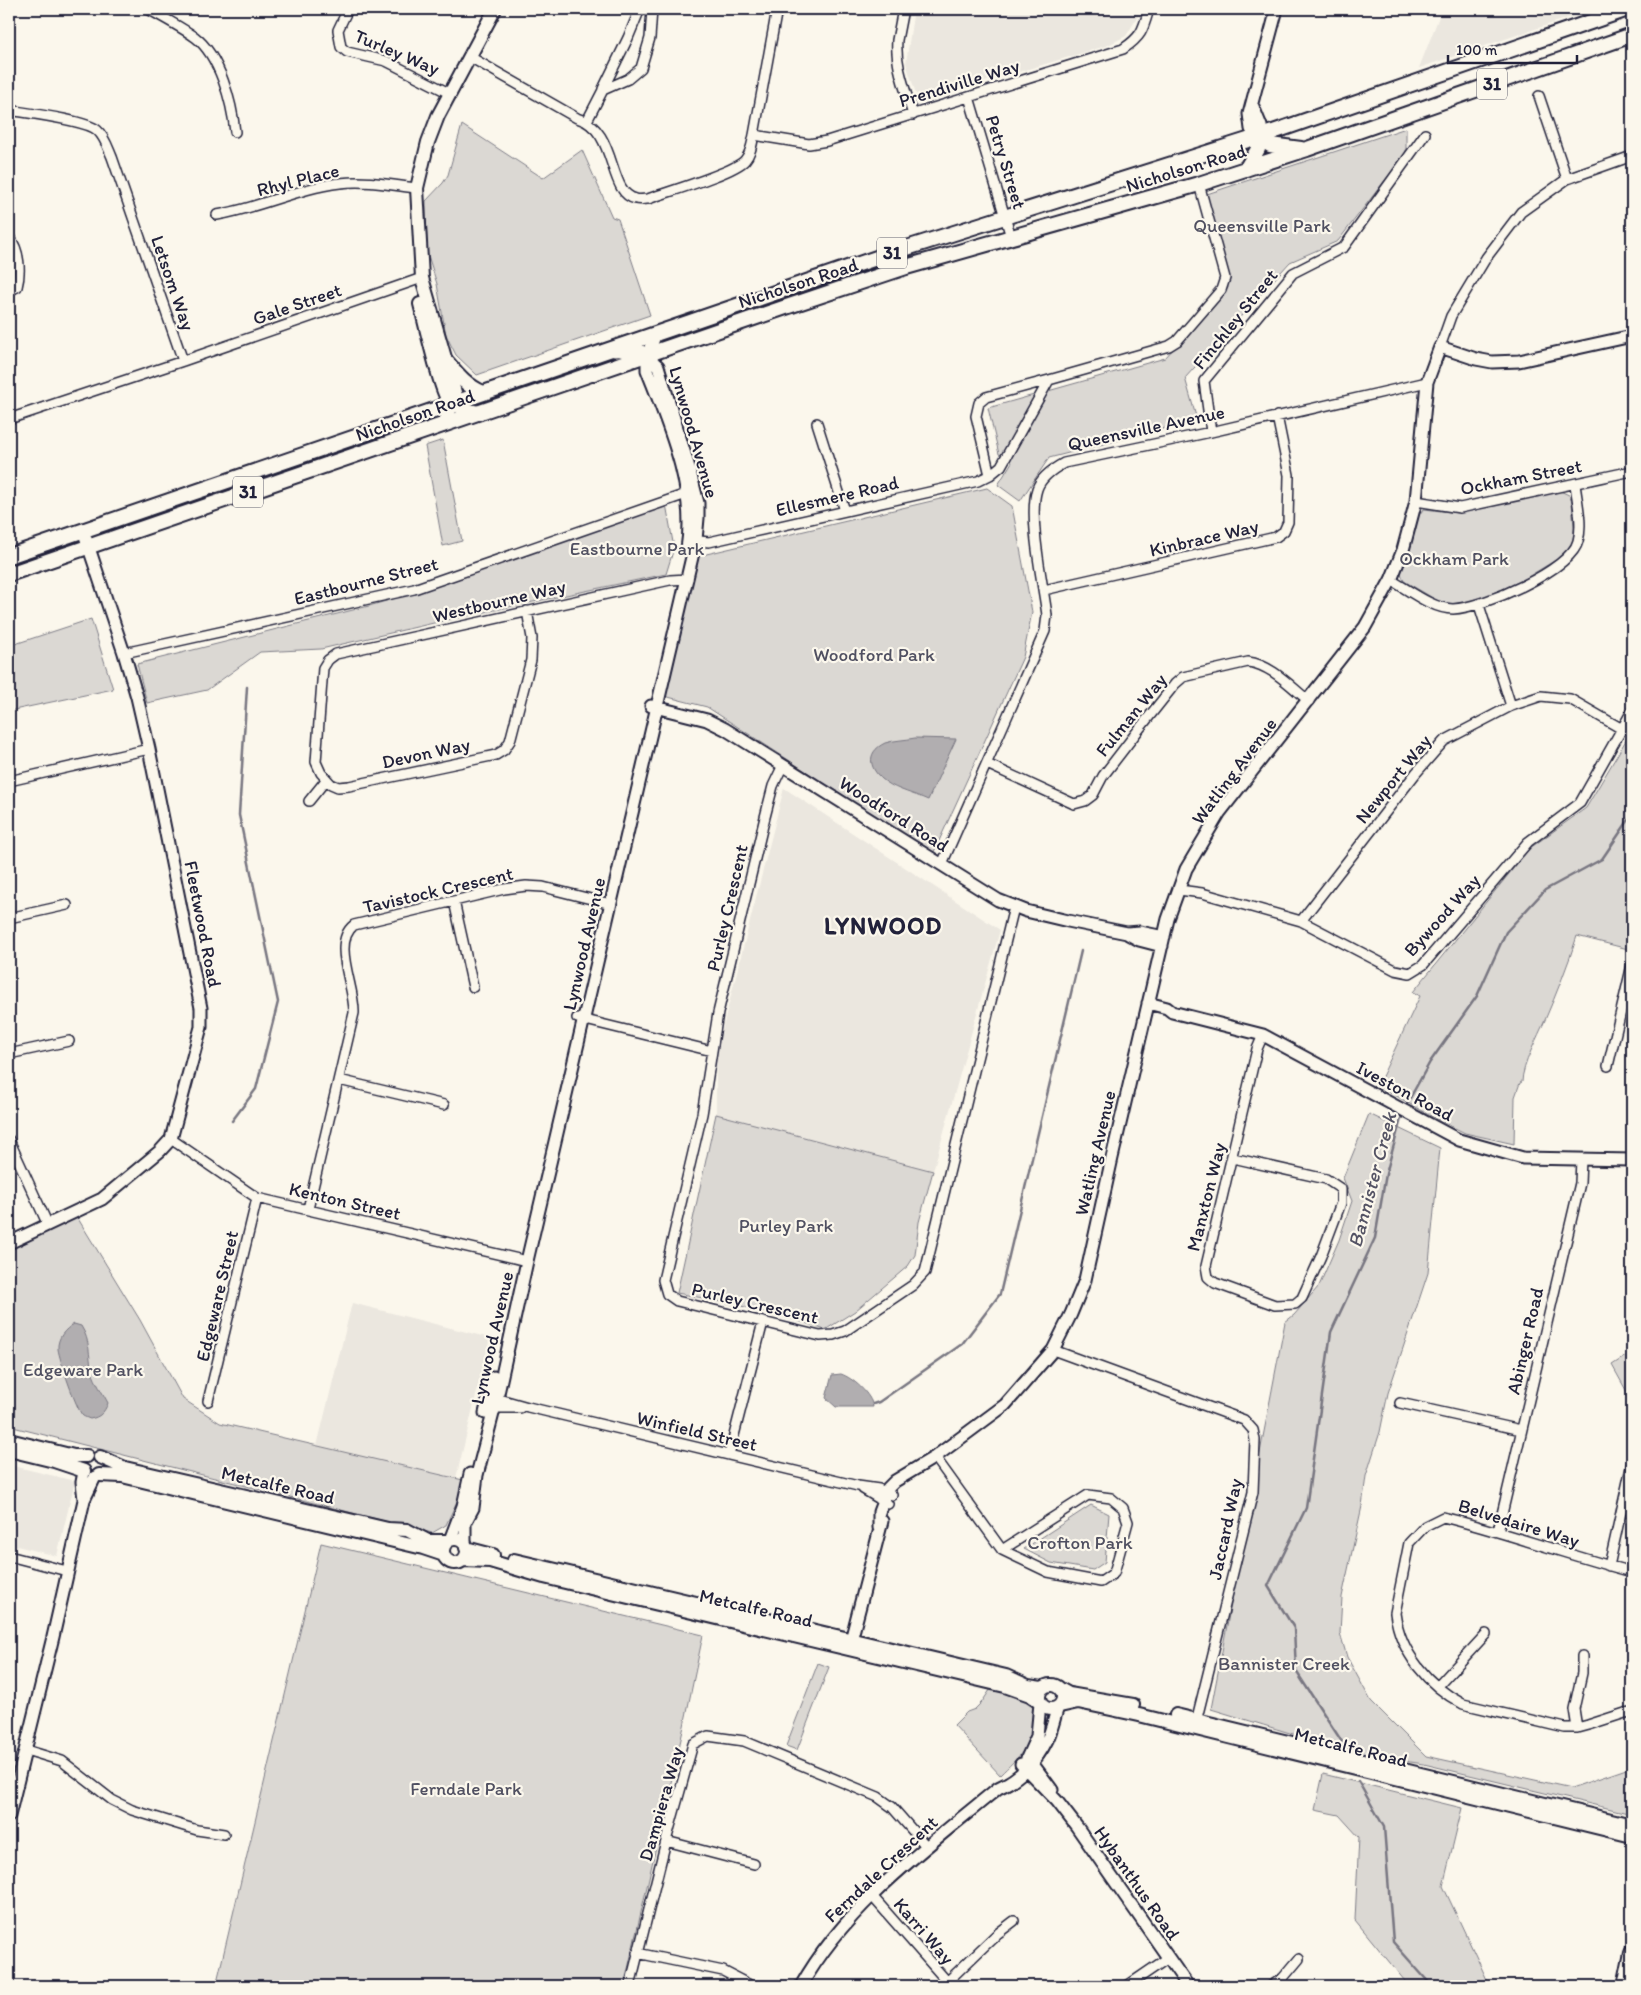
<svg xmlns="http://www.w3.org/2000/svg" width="1641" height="1995" font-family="Itim,sans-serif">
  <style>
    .built { fill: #ebe7df }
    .green { fill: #dbd8d3; stroke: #7e7d87 }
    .water { fill: #b1aeb0; stroke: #787681 }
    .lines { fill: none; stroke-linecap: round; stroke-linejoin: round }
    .stream { stroke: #787681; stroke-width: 2.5 }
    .minor-casing { stroke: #22223b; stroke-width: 12 }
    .tertiary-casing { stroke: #22223b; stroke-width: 15 }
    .secondary-casing { stroke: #22223b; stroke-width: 16 }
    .primary-casing { stroke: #22223b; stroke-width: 18 }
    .minor { stroke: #fbf7ec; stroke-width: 9 }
    .tertiary { stroke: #fbf7ec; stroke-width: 11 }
    .secondary { stroke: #fbf7ec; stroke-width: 12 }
    .primary { stroke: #fbf7ec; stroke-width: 14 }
    .labels { text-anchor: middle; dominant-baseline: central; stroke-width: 4.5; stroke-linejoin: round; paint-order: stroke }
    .shield { fill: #fbf7ec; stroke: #636270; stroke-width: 1 }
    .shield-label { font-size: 18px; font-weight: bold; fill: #22223b }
    .street-label { font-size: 19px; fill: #22223b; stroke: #fbf7ec }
    .park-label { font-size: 19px; fill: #505061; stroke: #fbf7ec }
    .water-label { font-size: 20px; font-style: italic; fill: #545364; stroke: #fbf7ec }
    .district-label { font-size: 24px; font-weight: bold; letter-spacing: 1px; fill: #22223b; stroke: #fbf7ec }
  </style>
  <rect width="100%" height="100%" fill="#fbf7ec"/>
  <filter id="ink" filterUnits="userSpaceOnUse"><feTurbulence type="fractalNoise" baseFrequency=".02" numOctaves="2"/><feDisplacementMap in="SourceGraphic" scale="10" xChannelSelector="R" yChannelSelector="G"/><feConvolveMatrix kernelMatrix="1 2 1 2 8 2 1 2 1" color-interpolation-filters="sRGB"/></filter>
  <g filter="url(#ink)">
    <path class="built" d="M 914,9 L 1139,9 L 1137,18 L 1126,36 L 1106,46 L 924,100 L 917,97 L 906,63 Z
      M 1442,9 L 1595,9 L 1419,68 Z
      M 784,788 L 1000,930 L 933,1171 L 716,1114 L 716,1054 Z
      M 352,1303 L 490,1338 L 456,1478 L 317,1446 Z
      M 9,1465 L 75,1481 L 57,1556 L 9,1544 Z"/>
    <path class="green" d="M 462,125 L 543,178 L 582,150 L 612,217 L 618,219 L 650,315 L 477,375 L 456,355 L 446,335 L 437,284 L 427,252 L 426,201 L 443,183 L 448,175 Z
      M 1406,128 L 1406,153 L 1338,241 L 1290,262 L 1185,378 L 1197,420 L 1049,458 L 1020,501 L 998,485 L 1012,462 L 999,454 L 988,408 L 1165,358 L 1228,288 L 1207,194 Z
      M 443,440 L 462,541 L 443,546 L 425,446 Z
      M 987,488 L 1012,506 L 1032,612 L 1023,657 L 933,854 L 707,707 L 664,696 L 698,556 Z
      M 1560,491 L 1569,495 L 1572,502 L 1574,528 L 1573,541 L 1567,553 L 1518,583 L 1477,600 L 1453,604 L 1438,601 L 1404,581 L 1400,571 L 1417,517 L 1424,509 L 1459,513 Z
      M 666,504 L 674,548 L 666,574 L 438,622 L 321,649 L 260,652 L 207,690 L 147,703 L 137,664 L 369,606 L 447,583 Z
      M 91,619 L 113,689 L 9,711 L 9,646 Z
      M 1632,730 L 1632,950 L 1577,936 C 1568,965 1557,992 1545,1020 C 1538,1037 1522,1065 1522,1082 L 1520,1083 L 1515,1097 L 1514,1144 L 1465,1133 L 1425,1113 L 1378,1085 L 1420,996 L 1413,992 L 1530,848 L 1586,808 Z
      M 716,1114 L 933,1171 L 919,1222 L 915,1255 L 908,1266 L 855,1311 L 825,1330 C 777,1312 728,1303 677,1293 Z
      M 1369,1114 L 1440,1148 L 1428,1273 L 1388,1393 L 1380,1432 L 1366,1476 L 1362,1506 L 1342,1597 L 1340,1633 L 1347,1657 L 1371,1701 L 1426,1756 L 1571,1788 L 1632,1767 L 1632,1814 L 1424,1764 C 1351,1754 1281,1730 1211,1709 L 1285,1322 L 1294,1315 L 1319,1286 L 1339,1240 L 1352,1201 L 1343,1178 Z
      M 77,1217 L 140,1320 L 183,1399 L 220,1423 L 463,1480 L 458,1499 L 446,1525 L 432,1533 L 9,1426 L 9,1250 Z
      M 1632,1352 L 1632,1401 L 1612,1365 Z
      M 1091,1505 L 1109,1514 L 1105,1562 L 1093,1570 L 1051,1563 L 1024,1549 Z
      M 321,1543 L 703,1635 L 684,1726 L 624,1986 L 216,1986 Z
      M 818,1663 L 829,1667 L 797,1750 L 786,1746 Z
      M 990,1690 L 995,1690 C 1006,1693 1020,1694 1029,1700 C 1035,1704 1035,1711 1035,1717 C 1036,1743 1017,1758 1000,1775 L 954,1725 L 967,1712 L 975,1709 L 982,1702 Z
      M 1323,1774 L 1462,1808 L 1443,1886 L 1490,1986 L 1409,1986 L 1355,1920 L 1359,1837 L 1339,1815 L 1315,1810 Z"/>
    <path class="water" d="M 915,738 L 956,739 L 928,800 C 915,794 897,790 886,782 C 870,771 864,753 885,743 C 894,740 906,740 915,738 Z
      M 74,1324 L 81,1326 C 91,1342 88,1354 92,1371 C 95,1382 103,1393 108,1403 C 104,1413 100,1417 90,1419 C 87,1418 85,1417 83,1416 C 77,1411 59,1358 58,1349 C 57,1338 65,1329 74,1324 Z
      M 841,1374 C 853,1378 871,1394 873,1407 L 836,1407 L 826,1398 L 832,1375 Z"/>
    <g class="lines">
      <path class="stream" d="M 1405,1107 L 1430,1062 L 1477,996 L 1506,932 L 1545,890 L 1602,859 L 1632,815
        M 232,1121 L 256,1089 L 278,1002 L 239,815 L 247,687
        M 873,1404 L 879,1402 L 962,1344 L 1000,1294 L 1081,951
        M 1346,1748 L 1296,1671 L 1294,1628 L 1268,1586 L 1306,1508 L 1331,1332 L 1375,1238 L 1386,1174 L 1402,1115
        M 1358,1781 L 1384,1827 L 1393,1942 L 1432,1986"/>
      <defs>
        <path id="minor" d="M 148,9 C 164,18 181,27 195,37 C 220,56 232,103 235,132
          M 348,9 L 338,30 L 341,47 L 347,52 L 386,61 L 449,93
          M 903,9 C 901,19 899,30 897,40 C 895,66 906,91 913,115
          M 470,57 L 577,118 C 618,129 607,194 636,199 C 640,200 644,199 648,199 C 667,192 734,173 745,160 C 751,153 752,144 754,135 L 777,9
          M 603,89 L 628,38 L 640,9
          M 969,97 L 1011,237
          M 9,110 C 27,113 85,120 97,130 C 105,137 108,148 112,157 L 183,361 L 9,419
          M 587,121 L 603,90 L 628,79 L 641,68 L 650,38 L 652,9
          M 754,135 L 809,144 L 827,141 L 1123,49 C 1142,36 1143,30 1149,9
          M 1567,179 L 1632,156
          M 217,215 C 259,208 298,188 340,183 C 366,180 391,185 417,188
          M 9,237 C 20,250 21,272 17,287 L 9,291
          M 1440,347 L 1451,316 L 1486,258 L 1521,212 L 1567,179 L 1539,96
          M 183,361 L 422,278
          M 817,423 L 845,511
          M 1211,432 L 1204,381 L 1293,273 L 1344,247 L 1425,134
          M 990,475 L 976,416 L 979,403 L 986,397 L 1049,380
          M 1416,501 L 1460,508 L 1632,471
          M 690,540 L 709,542 L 978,481 L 990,475 L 1001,466 L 1049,380 L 1169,346 L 1177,341 L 1221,290 L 1225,278 L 1199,184
          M 1391,580 C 1409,590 1432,609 1453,609 C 1482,608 1571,570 1578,541 C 1583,524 1577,501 1575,484
          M 1044,590 L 1276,537 L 1284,531 L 1288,522 L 1289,475 L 1277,416
          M 1479,605 L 1511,706
          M 527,611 L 532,638 L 531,660 L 510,741 L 504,750 L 496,755 L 349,786 L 338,787 L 331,784 L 321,773 L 316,762 L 323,668 L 328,660 L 336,654 L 670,580 L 688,579
          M 124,653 L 414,589 L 692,492
          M 987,764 L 1074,804 L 1085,801 L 1093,795 L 1103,776 L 1140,728 L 1175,684 L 1183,677 L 1248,662 C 1272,665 1291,687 1309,701
          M 783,765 L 773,786 L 765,817 L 718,1013 L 702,1114 L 663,1280 L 667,1294 L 677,1301 L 820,1336 L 833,1335 L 845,1331 L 913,1285 L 925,1272 L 1014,907
          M 9,781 L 149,749
          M 309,801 L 326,780
          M 942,864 L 1045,631 L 1047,615 C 1043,584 1028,516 1037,489 C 1041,477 1053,469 1064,463 L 1211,432 L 1427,382
          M 1179,890 L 1202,893 L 1301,921 L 1395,970 L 1410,973 L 1423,965 L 1528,842 L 1580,803 L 1632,711
          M 454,901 L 473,987
          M 9,918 L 67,905
          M 1301,921 L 1416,773 L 1444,741 L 1511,706 L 1541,696 L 1570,699 L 1622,729
          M 577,1018 L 712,1051
          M 9,1054 L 69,1041
          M 1608,1066 L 1632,965
          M 339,1080 L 444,1105
          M 171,1139 L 257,1198 L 527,1261
          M 9,1140 L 48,1225
          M 1233,1158 L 1326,1179 L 1341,1189 L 1341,1203 L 1321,1256 L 1302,1298 L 1295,1304 L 1275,1305 L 1215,1283 L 1208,1277 L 1206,1266 L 1257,1049 L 1263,1035
          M 308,1209 L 354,1013 C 355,986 331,943 354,925 L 504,889 L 526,886 L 543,887 L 611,904
          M 1053,1350 L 1244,1420 L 1253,1430 L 1255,1440 L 1253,1492 L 1195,1726
          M 492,1397 L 528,1407 L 858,1486 L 879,1489 L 892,1495
          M 208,1401 L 257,1198
          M 1400,1403 L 1521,1430
          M 488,1408 L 520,1408
          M 729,1455 L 763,1322
          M 935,1457 L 1002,1550 L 1048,1572 L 1101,1582 L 1114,1573 L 1128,1522 L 1123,1508 L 1111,1498 L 1088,1495 L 1002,1550
          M 863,1489 L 888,1504
          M 1498,1531 L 1580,1183 L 1581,1159
          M 9,1556 L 67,1571
          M 1609,1566 L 1632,1463
          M 1632,1572 C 1568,1555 1507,1533 1443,1517 L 1425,1526 L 1409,1543 L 1395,1613 C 1400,1652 1428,1686 1463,1704 L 1565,1728 L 1577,1728 L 1588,1725 L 1625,1713 L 1632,1712
          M 1438,1686 L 1486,1634
          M 1577,1728 L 1574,1709 L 1582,1673 L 1582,1656
          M 26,1750 L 62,1761 L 112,1800 L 132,1810 L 197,1830 L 224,1834
          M 666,1841 L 754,1864
          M 872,1896 L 951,1986
          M 637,1953 L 723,1971 L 752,1986
          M 947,1982 L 997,1934 L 1014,1921
          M 630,1986 L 666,1841 L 693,1744 L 708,1736 L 744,1741 L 878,1797 L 892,1807 L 927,1847
          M 1127,1986 L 1168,1958
          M 1271,1986 L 1283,1978 L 1299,1959"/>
        <path id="tertiary" d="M 1252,104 L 1261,126 L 1258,136 L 1251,129 L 1249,114 L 1277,9
          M 656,334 L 647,355 L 647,370 C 668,424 697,489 687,549
          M 651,706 L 707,720 L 725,729 L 998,900 L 1026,911 L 1068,921 L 1127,933 L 1140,932 L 1164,937
          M 1128,934 L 1139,940 L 1162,946
          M 1148,1003 L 1167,1008 L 1172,1012 L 1263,1035 L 1459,1140 L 1523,1158 L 1632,1160
          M 9,1243 L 102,1199 L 160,1151 L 171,1139 L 201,1027 L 201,1008 L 149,749 L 137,697 L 124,653 L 83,530
          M 485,1413 L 494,1377
          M 84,1499 L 82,1482 L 84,1472
          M 879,1528 L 879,1512 L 888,1488 L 895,1481 L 935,1457 L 1005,1405 L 1053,1350 L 1071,1314 L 1085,1280 L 1112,1158 L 1168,919 L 1186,869 L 1220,812 L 1365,627 L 1391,580 L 1403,550 L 1416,501 L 1427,382 L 1440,347 L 1476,359 L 1492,362 L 1519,361 L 1632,336
          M 450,1540 L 463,1506 L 470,1474
          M 465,1545 L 465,1523 L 473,1508 L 477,1475 L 497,1398 L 527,1261 L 696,540 L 698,518 L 698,503 L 688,464 L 658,366 L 640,350 L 614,351
          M 849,1648 L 882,1521
          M 1027,1758 L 1037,1736 L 1040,1703
          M 1029,1759 L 1052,1790
          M 1021,1764 L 1057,1801 L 1077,1827 L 1188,1986
          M 9,1816 L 53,1637 L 84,1500 L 95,1477
          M 801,1986 C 847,1904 927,1847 998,1788 C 1019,1779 1037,1761 1047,1740 C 1052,1730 1054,1718 1058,1707"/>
        <path id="secondary" d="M 420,304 C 424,319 441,393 448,400 C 457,409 469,410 480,412
          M 442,426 L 448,415 L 456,396 L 422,278 L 417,188 L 428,142 L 438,116 L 495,9
          M 9,1440 L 74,1456 L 87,1456
          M 9,1450 L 54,1461 L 84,1471
          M 100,1457 L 125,1468 L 388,1529 L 407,1530 L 428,1541 L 447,1541
          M 99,1475 L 122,1476 L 423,1548 L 444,1555
          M443 1551a12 12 0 1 1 24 0a12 12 0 1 1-24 0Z
          M 466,1548 L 493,1555
          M 463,1560 L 490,1561 L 544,1577 L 1005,1686 L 1030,1695 L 1039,1701
          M 514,1560 L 1006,1676 L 1028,1686 L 1042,1688
          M1039 1697a12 12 0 1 1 24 0a12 12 0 1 1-24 0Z
          M 1060,1689 L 1069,1694 L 1133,1705
          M 1060,1706 L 1078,1702 L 1139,1715 L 1632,1836
          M 1176,1715 L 1632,1825"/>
        <path id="primary" d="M 1258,136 L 1270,145 L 1301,149
          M 1246,169 L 1258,149 L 1258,136
          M 444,359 C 456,373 466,386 483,393
          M 9,556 L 891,253 L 1273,132 L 1628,9
          M 9,574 L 783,308 L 906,267 L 1199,184 L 1307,149 L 1632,35
          M 1625,1986 L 1632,1952"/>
      </defs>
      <use href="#minor" class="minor-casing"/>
      <use href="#tertiary" class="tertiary-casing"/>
      <use href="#secondary" class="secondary-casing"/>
      <use href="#primary" class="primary-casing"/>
      <use href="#minor" class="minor"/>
      <use href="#tertiary" class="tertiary"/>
      <use href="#secondary" class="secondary"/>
      <use href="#primary" class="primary"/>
    </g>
  </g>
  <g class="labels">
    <g class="shield">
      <rect x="1477" y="68.5" width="30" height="31" rx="4"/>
      <rect x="877" y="237.5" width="30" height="31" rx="4"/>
      <rect x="233" y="476.5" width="30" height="31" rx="4"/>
    </g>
    <g class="shield-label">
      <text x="1492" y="84">31</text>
      <text x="892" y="253">31</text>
      <text x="248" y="492">31</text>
    </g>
    <g class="street-label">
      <text transform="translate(397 52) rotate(23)">Turley Way</text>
      <text transform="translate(959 83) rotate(-17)">Prendiville Way</text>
      <text transform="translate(1006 162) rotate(73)">Petry Street</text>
      <text transform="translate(1186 168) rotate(-17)">Nicholson Road</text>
      <text transform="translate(298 180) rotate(-14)">Rhyl Place</text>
      <text transform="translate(173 283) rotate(71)">Letsom Way</text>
      <text transform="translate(798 283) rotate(-18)">Nicholson Road</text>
      <text transform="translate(297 304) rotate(-19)">Gale Street</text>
      <text transform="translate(1235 319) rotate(-51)">Finchley Street</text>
      <text transform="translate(415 415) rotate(-19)">Nicholson Road</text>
      <text transform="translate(1146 428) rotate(-12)">Queensville Avenue</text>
      <text transform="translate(694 432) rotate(74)">Lynwood Avenue</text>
      <text transform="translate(1521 477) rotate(-11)">Ockham Street</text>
      <text transform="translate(837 496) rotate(-13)">Ellesmere Road</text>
      <text transform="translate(1204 538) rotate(-13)">Kinbrace Way</text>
      <text transform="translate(366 581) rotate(-14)">Eastbourne Street</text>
      <text transform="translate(499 601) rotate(-13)">Westbourne Way</text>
      <text transform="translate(1131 715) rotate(-51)">Fulman Way</text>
      <text transform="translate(426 753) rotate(-12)">Devon Way</text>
      <text transform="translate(1234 771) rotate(-53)">Watling Avenue</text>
      <text transform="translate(1393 779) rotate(-51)">Newport Way</text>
      <text transform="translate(894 814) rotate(32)">Woodford Road</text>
      <text transform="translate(438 890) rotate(-13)">Tavistock Crescent</text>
      <text transform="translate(727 908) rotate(-77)">Purley Crescent</text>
      <text transform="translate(1442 915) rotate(-48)">Bywood Way</text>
      <text transform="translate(203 924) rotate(79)">Fleetwood Road</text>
      <text transform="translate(584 944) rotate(-77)">Lynwood Avenue</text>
      <text transform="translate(1405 1091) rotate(28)">Iveston Road</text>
      <text transform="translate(1095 1153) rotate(-77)">Watling Avenue</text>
      <text transform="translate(1206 1197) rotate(-76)">Manxton Way</text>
      <text transform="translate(345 1201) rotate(13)">Kenton Street</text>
      <text transform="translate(217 1296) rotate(-77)">Edgeware Street</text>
      <text transform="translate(755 1303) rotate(13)">Purley Crescent</text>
      <text transform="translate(492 1338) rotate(-77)">Lynwood Avenue</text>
      <text transform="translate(1525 1341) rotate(-77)">Abinger Road</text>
      <text transform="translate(697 1431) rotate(13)">Winfield Street</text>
      <text transform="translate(278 1485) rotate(13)">Metcalfe Road</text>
      <text transform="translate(1519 1523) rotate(17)">Belvedaire Way</text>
      <text transform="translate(1225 1529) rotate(-78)">Jaccard Way</text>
      <text transform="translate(756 1608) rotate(13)">Metcalfe Road</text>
      <text transform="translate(1351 1747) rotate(14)">Metcalfe Road</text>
      <text transform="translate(661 1804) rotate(-74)">Dampiera Way</text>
      <text transform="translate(881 1869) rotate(-43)">Ferndale Crescent</text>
      <text transform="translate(1137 1883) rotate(55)">Hybanthus Road</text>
      <text transform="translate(924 1931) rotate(49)">Karri Way</text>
    </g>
    <g class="park-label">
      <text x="1262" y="225">Queensville Park</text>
      <text x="637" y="548">Eastbourne Park</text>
      <text x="1454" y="558">Ockham Park</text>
      <text x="874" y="654">Woodford Park</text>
      <text x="786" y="1225">Purley Park</text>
      <text x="83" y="1369">Edgeware Park</text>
      <text x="1080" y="1542">Crofton Park</text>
      <text x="1284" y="1663">Bannister Creek</text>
      <text x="466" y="1788">Ferndale Park</text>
    </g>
    <g class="water-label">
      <text transform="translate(1372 1180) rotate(-75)">Bannister Creek</text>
    </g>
    <g class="district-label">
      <text x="883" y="925">LYNWOOD</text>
    </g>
  </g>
  <rect width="1641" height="1995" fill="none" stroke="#fbf7ec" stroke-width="30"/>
  <rect x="15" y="15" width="1611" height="1965" fill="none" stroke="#22223b" stroke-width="2" filter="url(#ink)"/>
  <path d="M1448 55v8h129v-8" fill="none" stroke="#22223b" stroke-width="2.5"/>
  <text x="1456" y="55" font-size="15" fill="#22223b" stroke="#fbf7ec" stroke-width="4" paint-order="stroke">100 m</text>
</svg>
